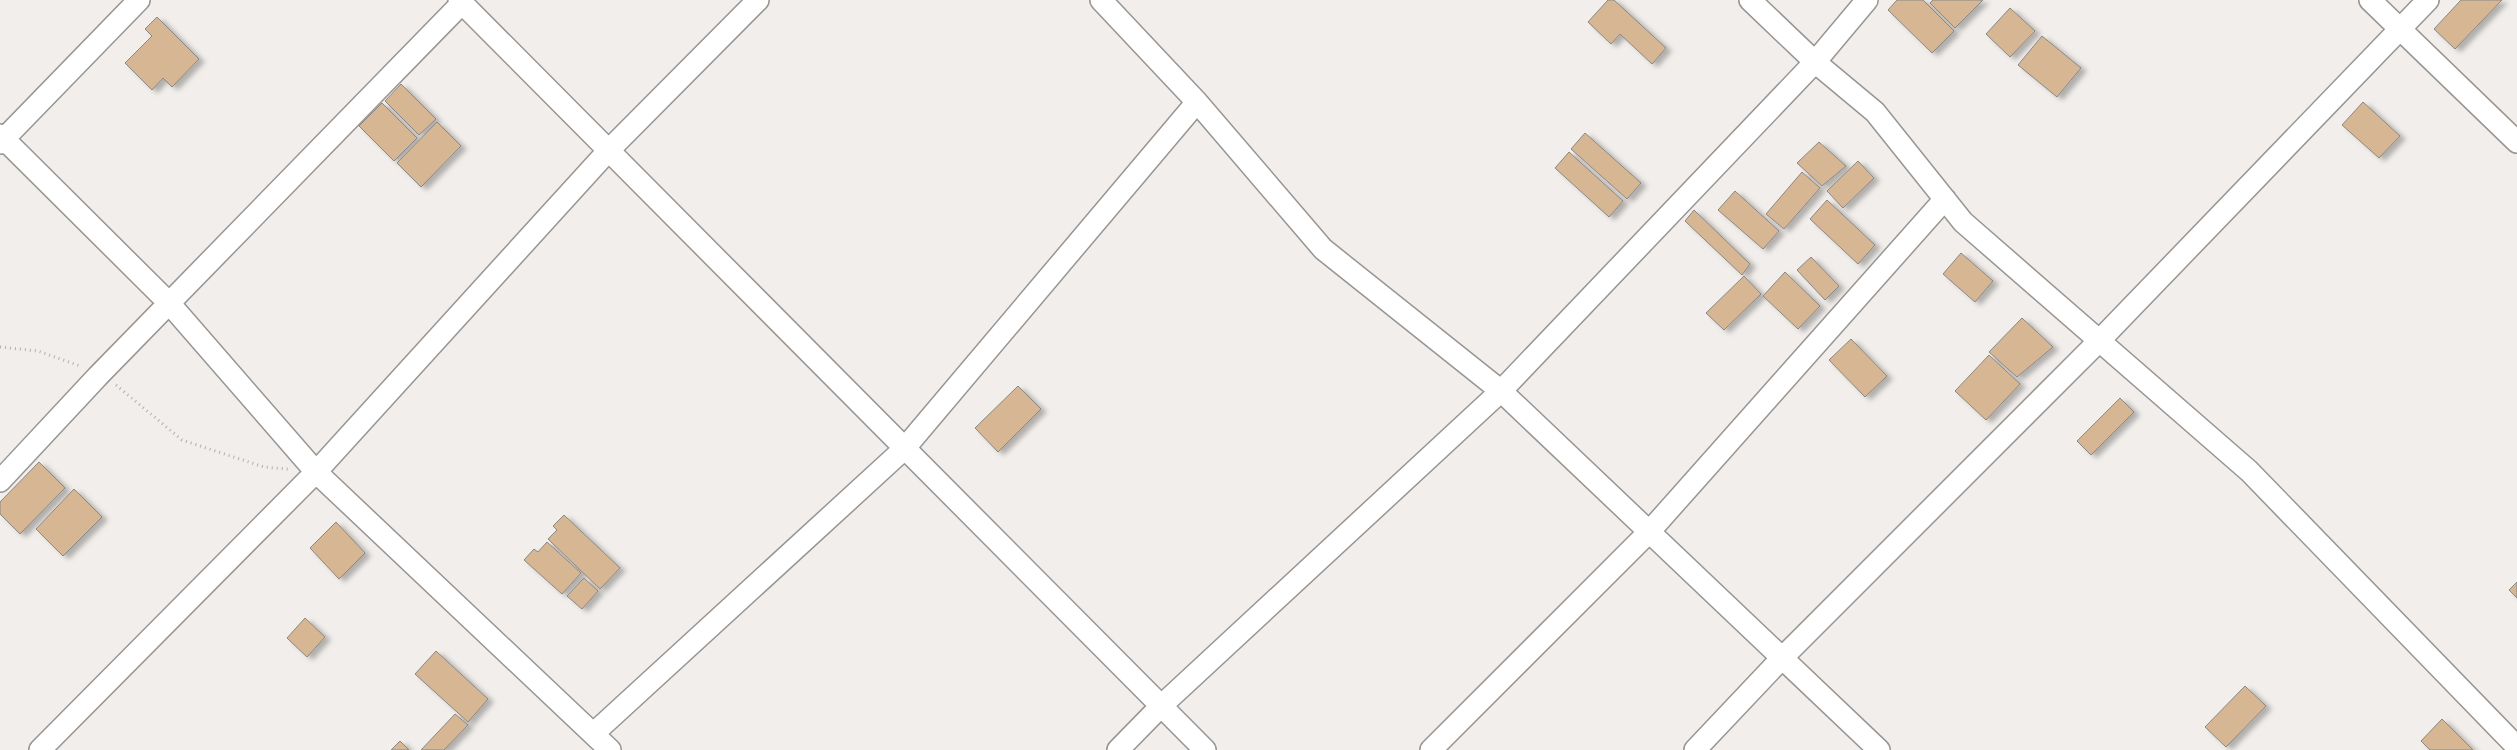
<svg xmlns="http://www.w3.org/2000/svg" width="2517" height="750" font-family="'Roboto Condensed',sans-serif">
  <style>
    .building { fill: #d6b693; stroke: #8a8784; filter: url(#shadow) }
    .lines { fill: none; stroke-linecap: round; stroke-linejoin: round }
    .street-casing { stroke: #989592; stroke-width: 24 }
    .path { stroke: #b2afad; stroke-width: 3; stroke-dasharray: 1 4; stroke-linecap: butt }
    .street { stroke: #fff; stroke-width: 21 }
  </style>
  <defs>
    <filter id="shadow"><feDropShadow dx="5.5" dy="3" stdDeviation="2.5" flood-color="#0004"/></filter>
  </defs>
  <rect width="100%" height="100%" fill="#f1eeeb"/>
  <path class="building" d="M 1608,0 L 1614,0 L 1666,48 L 1652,64 L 1620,34 L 1611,44 L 1588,22 Z
    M 1897,0 L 1923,0 L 1954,31 L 1932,53 L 1888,10 Z
    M 1933,0 L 1983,0 L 1955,28 L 1930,3 Z
    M 2461,0 L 2502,0 L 2455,49 L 2434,29 Z
    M 2010,8 L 2035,31 L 2010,57 L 1986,34 Z
    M 157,17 L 199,59 L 172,87 L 163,78 L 152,90 L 125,63 L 152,36 L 145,29 Z
    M 2042,36 L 2081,68 L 2057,97 L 2018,65 Z
    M 401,84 L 436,119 L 419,135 L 385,101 Z
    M 2363,102 L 2400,136 L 2379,158 L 2342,125 Z
    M 382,103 L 417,138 L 394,161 L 359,126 Z
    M 437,122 L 461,146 L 421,187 L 397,163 Z
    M 1585,133 L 1641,183 L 1627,199 L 1571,149 Z
    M 1819,142 L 1846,166 L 1822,186 L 1797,163 Z
    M 1569,152 L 1623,201 L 1609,217 L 1555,168 Z
    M 1858,161 L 1874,178 L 1843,208 L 1827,191 Z
    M 1802,172 L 1820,188 L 1784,229 L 1766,214 Z
    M 1735,191 L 1779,231 L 1763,249 L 1718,210 Z
    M 1827,200 L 1875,245 L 1858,264 L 1810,219 Z
    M 1694,210 L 1750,264 L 1742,275 L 1685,221 Z
    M 1961,253 L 1993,281 L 1975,302 L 1943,274 Z
    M 1811,257 L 1839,286 L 1825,300 L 1797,270 Z
    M 1785,272 L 1820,306 L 1798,329 L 1763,296 Z
    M 1744,276 L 1761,294 L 1724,330 L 1706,313 Z
    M 2022,318 L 2053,347 L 2017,377 L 1989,352 Z
    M 1851,339 L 1887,376 L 1865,397 L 1829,360 Z
    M 1989,355 L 2020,384 L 1986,420 L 1955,391 Z
    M 1018,386 L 1041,409 L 998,452 L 975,428 Z
    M 2120,398 L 2134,412 L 2091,455 L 2077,441 Z
    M 39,462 L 65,488 L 20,534 L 0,514 L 0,502 Z
    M 74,489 L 102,517 L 63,556 L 36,529 Z
    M 564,515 L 620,568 L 600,589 L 548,539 L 557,530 L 553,526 Z
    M 336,522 L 365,553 L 339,579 L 310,548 Z
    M 547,542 L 581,573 L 562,594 L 524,560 L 534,549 L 538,552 Z
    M 584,578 L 598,591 L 582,609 L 567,596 Z
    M 2517,582 L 2517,598 L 2509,590 Z
    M 305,618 L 325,637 L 307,657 L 287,638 Z
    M 436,651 L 488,699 L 468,722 L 415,674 Z
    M 2245,686 L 2266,706 L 2226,747 L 2205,727 Z
    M 455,714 L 468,725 L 444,750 L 421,750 Z
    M 2442,719 L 2473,750 L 2430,750 L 2421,741 Z
    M 400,741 L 409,750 L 391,750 Z"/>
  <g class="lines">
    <defs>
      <path id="street" d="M 459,0 L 1205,750
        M 1101,0 L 1197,102 L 1323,249 L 1501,391 L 1879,750
        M 1750,0 L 1815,62 L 1875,112 L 1963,222 L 2249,471 L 2517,747
        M 2370,0 L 2517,142
        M 0,135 L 169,303 L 316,472 L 610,750
        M 0,143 L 139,0
        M 0,481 L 98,376 L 462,3
        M 593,734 L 904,449 L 1197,102
        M 40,750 L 316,472 L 608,151 L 758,0
        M 1118,750 L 1161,706 L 1501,391 L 1815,62 L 1867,0
        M 1431,750 L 1649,532 L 1945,199
        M 1695,750 L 1782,658 L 2099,341 L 2428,0"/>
    </defs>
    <use href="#street" class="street-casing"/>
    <path class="path" d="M 0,347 L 38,351 L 80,366
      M 116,385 L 182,440 L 264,467 L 288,469"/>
    <use href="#street" class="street"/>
  </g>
</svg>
